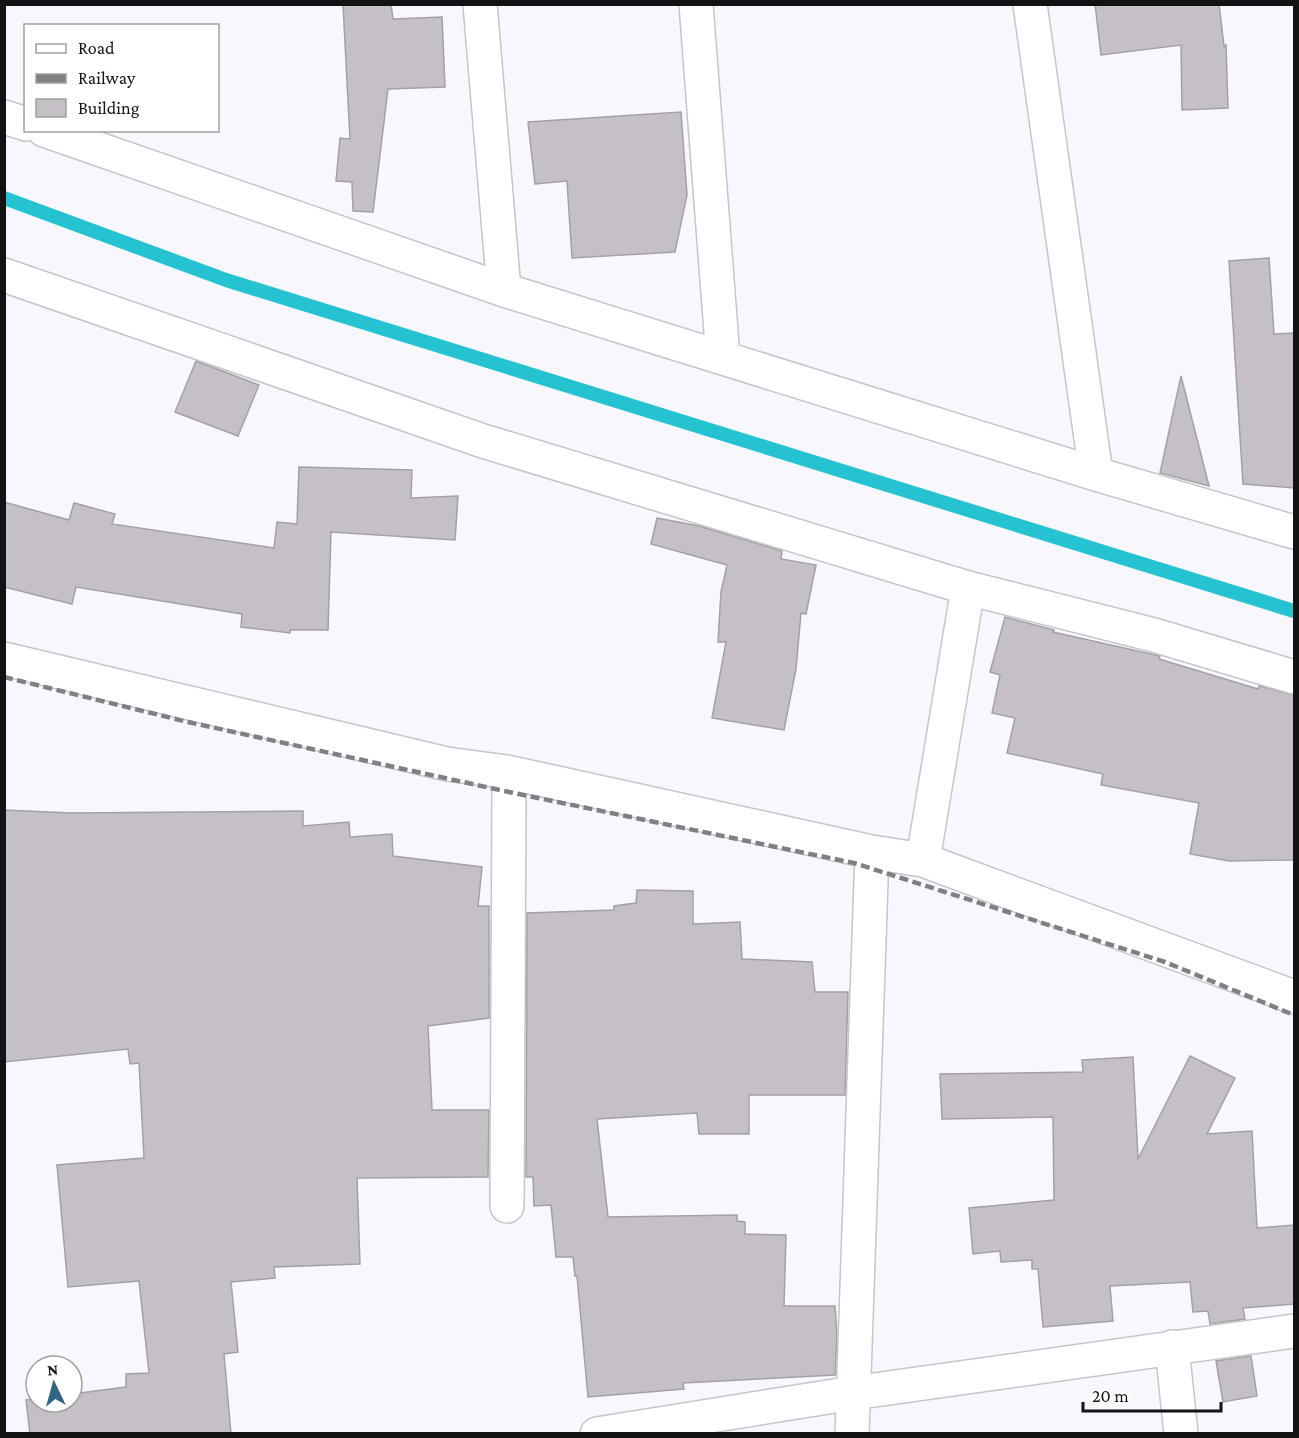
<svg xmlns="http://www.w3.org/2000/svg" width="1299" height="1438" font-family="'Crimson Pro',serif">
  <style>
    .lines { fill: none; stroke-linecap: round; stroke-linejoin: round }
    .stream { stroke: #25c3d1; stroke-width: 14 }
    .building { fill: #c5c0c5; stroke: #a4a0a5; stroke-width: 1.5 }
    .minor-casing { stroke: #c5c5cb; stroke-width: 36 }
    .minor { stroke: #fff; stroke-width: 33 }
    .rail { stroke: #807f84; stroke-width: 4.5; stroke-dasharray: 9 4.5; stroke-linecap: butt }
  </style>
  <rect width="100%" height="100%" fill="#f7f7fd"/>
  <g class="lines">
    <path class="stream" d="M 4,198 L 226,280 L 1294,611"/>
  </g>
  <path class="building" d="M 343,4 L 391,4 L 393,19 L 442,17 L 445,87 L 388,89 L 373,212 L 353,211 L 352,182 L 336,181 L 340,138 L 350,139 Z
    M 1095,4 L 1219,4 L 1224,46 L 1226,45 L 1228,108 L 1182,110 L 1181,45 L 1101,55 Z
    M 681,112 L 687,195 L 675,252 L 572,258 L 567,181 L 535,184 L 528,122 Z
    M 1269,258 L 1274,334 L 1294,333 L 1294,488 L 1243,484 L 1229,261 Z
    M 196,361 L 259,385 L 238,436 L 175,412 Z
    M 1181,376 L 1209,486 L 1160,473 Z
    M 299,467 L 412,470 L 411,498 L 458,496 L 455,540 L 331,532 L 328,630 L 290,630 L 290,633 L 241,627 L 242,614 L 76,587 L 72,604 L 4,587 L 4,502 L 69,520 L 74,503 L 115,514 L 112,524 L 274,548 L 277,522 L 297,524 Z
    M 657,518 L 699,526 L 782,551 L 781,559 L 816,565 L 806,614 L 801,613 L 796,669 L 784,730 L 712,718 L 726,642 L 718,642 L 721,592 L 727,565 L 651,544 Z
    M 1005,617 L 1054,630 L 1053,632 L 1160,656 L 1159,659 L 1258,689 L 1259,686 L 1294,695 L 1294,860 L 1229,861 L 1190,854 L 1199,803 L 1101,785 L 1103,774 L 1007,753 L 1015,718 L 992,713 L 1000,675 L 990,672 Z
    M 4,810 L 71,813 L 303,811 L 303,826 L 349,822 L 350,837 L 392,834 L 393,856 L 482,867 L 478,906 L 489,906 L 489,1018 L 428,1026 L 432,1110 L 489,1110 L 488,1177 L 357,1178 L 360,1264 L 274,1267 L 275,1278 L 231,1282 L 238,1352 L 224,1354 L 231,1434 L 30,1434 L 26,1400 L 36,1399 L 36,1402 L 72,1402 L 72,1394 L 126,1387 L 126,1374 L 149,1373 L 139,1281 L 68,1287 L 57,1165 L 144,1158 L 139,1063 L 130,1064 L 128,1049 L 4,1062 Z
    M 637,890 L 693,891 L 693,924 L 740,922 L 742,959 L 812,962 L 815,992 L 848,992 L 845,1095 L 749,1095 L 749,1134 L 699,1134 L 697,1113 L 597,1119 L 608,1217 L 737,1215 L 737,1221 L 745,1222 L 745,1234 L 786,1235 L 784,1306 L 835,1306 L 837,1335 L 835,1375 L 683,1383 L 684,1389 L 588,1397 L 577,1276 L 575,1276 L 573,1257 L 556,1257 L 551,1205 L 534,1206 L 533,1177 L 526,1177 L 527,913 L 614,910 L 614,906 L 636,903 Z
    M 1190,1056 L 1235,1078 L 1207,1134 L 1252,1131 L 1257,1228 L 1294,1225 L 1294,1304 L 1243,1308 L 1245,1319 L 1210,1324 L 1208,1311 L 1193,1312 L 1190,1282 L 1110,1286 L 1113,1321 L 1043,1327 L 1038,1269 L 1032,1269 L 1032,1260 L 1001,1262 L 1000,1251 L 973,1254 L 969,1208 L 1054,1200 L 1053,1117 L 942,1119 L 940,1074 L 1083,1072 L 1082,1060 L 1133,1057 L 1138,1159 Z
    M 1251,1356 L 1257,1396 L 1223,1402 L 1216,1361 Z"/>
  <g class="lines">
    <defs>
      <path id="minor" d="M 480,4 L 504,290
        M 696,4 L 723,358
        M 1030,4 L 1096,474
        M 4,117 L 26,124
        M 44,130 L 504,290 L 1096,474 L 1294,532
        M 4,275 L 483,441 L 968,588 L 1154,635 L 1294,677
        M 4,659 L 447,764 L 507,772 L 872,852 L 923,860 L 1294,997
        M 923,860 L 968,588
        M 507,1206 L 509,792 L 507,772
        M 1172,1347 L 1181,1434
        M 597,1434 L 853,1393 L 1294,1331
        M 852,1434 L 872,852"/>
    </defs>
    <use href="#minor" class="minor-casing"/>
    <use href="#minor" class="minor"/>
    <path class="rail" d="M 4,677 L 188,722 L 509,792 L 854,863 L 1165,962 L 1294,1015"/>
  </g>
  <rect width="1299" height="1438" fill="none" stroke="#131215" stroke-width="12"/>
  <rect x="24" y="24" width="195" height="108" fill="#ffffff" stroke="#a1a0a1" stroke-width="1.5"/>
  <rect x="36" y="44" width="30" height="9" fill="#ffffff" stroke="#a1a0a1" stroke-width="1.5"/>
  <text x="78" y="54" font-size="18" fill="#131215">Road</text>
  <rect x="36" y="74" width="30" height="9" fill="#807f84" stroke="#a1a0a1" stroke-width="1.5"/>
  <text x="78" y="84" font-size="18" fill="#131215">Railway</text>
  <rect x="36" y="99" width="30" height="18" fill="#c5c0c5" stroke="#a1a0a1" stroke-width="1.5"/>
  <text x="78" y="114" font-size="18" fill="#131215">Building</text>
  <g transform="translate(54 1384) rotate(355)"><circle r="28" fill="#ffffff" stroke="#a1a0a1" stroke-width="1.5"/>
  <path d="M0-4.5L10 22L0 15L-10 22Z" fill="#316682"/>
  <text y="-9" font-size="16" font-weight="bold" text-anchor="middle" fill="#131215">N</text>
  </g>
  <path d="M1083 1402v9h138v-9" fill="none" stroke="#131215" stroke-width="3"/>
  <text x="1092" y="1402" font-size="18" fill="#131215" stroke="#ffffff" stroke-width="4.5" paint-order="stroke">20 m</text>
</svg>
